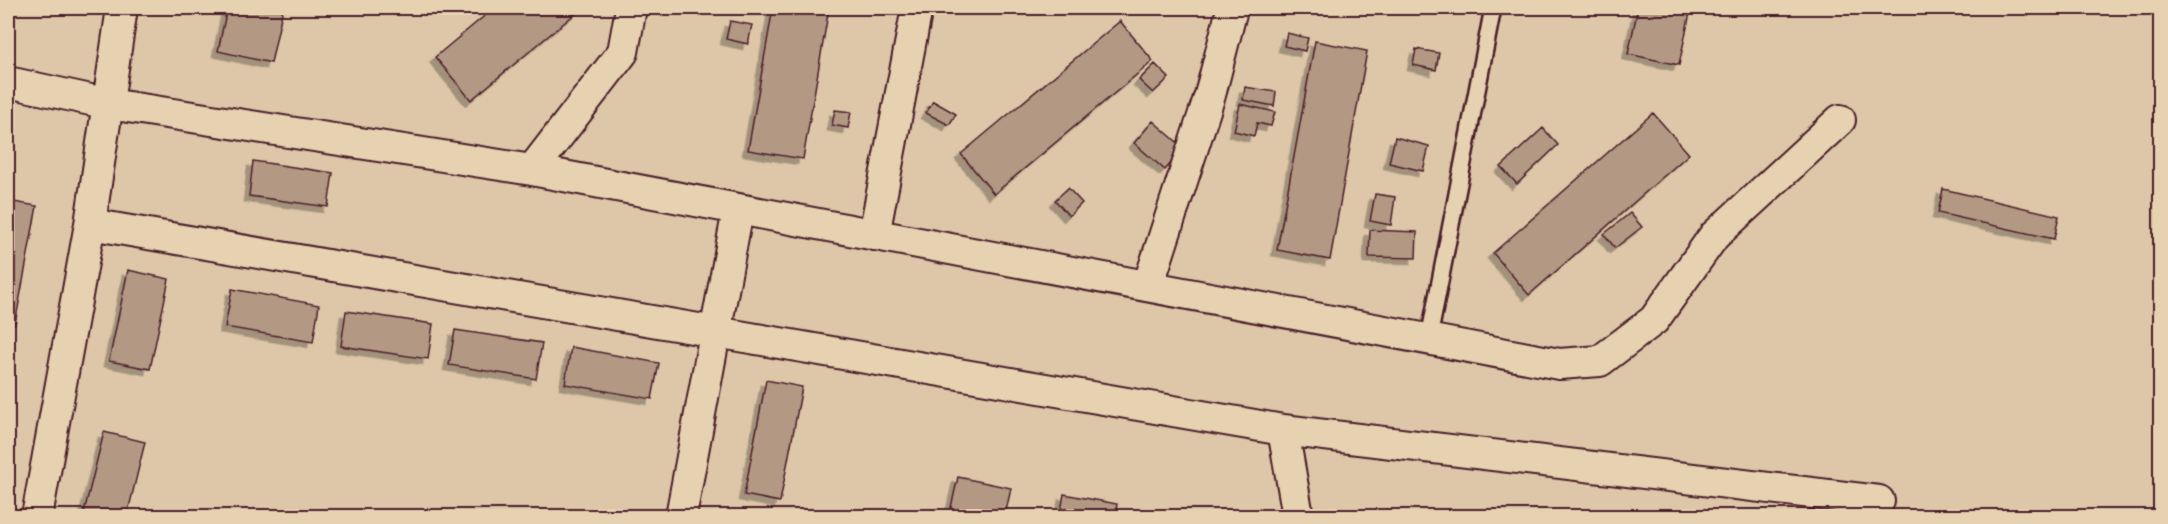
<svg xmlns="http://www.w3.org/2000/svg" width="2168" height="524" font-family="'Gochi Hand',sans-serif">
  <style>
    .building { fill: #b39884; stroke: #4a1f2b; stroke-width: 1.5; filter: url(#shadow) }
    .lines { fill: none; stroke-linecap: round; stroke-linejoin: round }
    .service-casing { stroke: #4a1f2b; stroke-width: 20 }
    .minor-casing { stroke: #4a1f2b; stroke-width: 34 }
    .service { stroke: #e6d2b0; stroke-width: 15 }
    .minor { stroke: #e6d2b0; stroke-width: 30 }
  </style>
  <defs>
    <filter id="shadow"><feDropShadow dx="-5.5" dy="5.5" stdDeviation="0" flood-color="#0004"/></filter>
  </defs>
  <rect width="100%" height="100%" fill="#ddc7a8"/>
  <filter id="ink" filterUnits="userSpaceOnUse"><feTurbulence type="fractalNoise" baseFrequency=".0167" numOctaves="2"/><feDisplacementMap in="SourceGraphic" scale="12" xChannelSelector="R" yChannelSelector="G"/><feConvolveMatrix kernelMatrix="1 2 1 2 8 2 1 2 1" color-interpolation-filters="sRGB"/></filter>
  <g filter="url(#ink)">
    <path class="building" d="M 227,8 L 283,8 L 271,63 L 218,51 Z
      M 494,8 L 582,8 L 471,100 L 435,57 Z
      M 773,8 L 829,8 L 803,159 L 748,150 Z
      M 1638,8 L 1691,8 L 1679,65 L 1628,54 Z
      M 730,21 L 752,25 L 748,44 L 726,39 Z
      M 1120,21 L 1153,61 L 994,194 L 961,154 Z
      M 1287,33 L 1308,38 L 1305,51 L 1284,46 Z
      M 1315,41 L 1367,51 L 1330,260 L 1277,250 Z
      M 1416,49 L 1439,53 L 1436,70 L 1413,65 Z
      M 1155,64 L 1169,78 L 1153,93 L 1139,80 Z
      M 1245,87 L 1276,92 L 1274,106 L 1243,100 Z
      M 933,101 L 956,114 L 949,125 L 926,113 Z
      M 1240,104 L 1275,112 L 1271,126 L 1257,123 L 1254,136 L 1234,131 Z
      M 835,110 L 851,112 L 848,128 L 832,125 Z
      M 1653,113 L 1689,154 L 1529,295 L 1493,253 Z
      M 1153,121 L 1184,148 L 1165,170 L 1134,143 Z
      M 1543,128 L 1558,145 L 1517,184 L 1501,167 Z
      M 1395,137 L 1429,146 L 1423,171 L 1389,163 Z
      M 253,161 L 333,173 L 328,207 L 249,196 Z
      M 1068,188 L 1082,203 L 1069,216 L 1055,200 Z
      M 1943,189 L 2059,216 L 2054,239 L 1938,213 Z
      M 1375,194 L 1395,197 L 1391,225 L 1370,221 Z
      M 8,201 L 37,206 L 15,324 L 8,323 Z
      M 1630,213 L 1642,227 L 1615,248 L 1604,234 Z
      M 1370,230 L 1417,232 L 1416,258 L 1369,257 Z
      M 128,270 L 169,279 L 150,369 L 109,361 Z
      M 232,289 L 319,305 L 313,342 L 225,327 Z
      M 346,311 L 433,324 L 428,359 L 341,346 Z
      M 455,330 L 542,343 L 536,379 L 449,365 Z
      M 571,347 L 659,363 L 652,399 L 565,384 Z
      M 766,380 L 802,387 L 780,502 L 744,495 Z
      M 104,432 L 145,442 L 127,516 L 83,516 Z
      M 958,477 L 1011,488 L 1005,516 L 949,516 Z
      M 1064,494 L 1117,504 L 1115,516 L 1060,516 Z"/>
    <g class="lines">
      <defs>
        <path id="service" d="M 1429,338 L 1493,8"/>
        <path id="minor" d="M 8,82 L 109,104 L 532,170 L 1559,364 L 1600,361 L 1654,320 L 1714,236 L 1840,120
          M 532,170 L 623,52 L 631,8
          M 90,224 L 1283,430 L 1879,501
          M 874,235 L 917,8
          M 1148,286 L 1210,95 L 1231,13
          M 1283,430 L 1298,516
          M 37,516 L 90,224 L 122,8
          M 681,516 L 738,210"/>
      </defs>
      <use href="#service" class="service-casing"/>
      <use href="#minor" class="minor-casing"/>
      <use href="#service" class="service"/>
      <use href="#minor" class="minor"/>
    </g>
  </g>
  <rect width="2168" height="524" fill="none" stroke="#e6d2b0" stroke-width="30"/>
  <rect x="15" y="15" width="2138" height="494" fill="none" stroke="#4a1f2b" stroke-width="2" filter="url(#ink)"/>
</svg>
